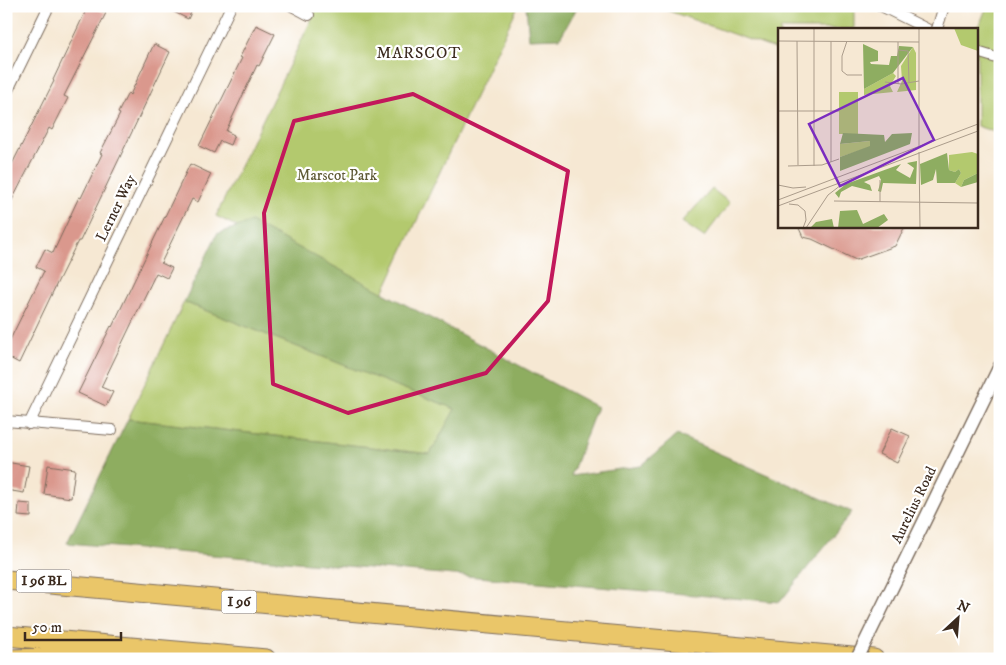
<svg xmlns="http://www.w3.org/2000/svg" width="1006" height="665" font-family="'IM FELL DW Pica',serif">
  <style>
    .green { fill: #b3c96e; stroke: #777a46 }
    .forest { fill: #8ead61; stroke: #646c40 }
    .building { fill: #da988d }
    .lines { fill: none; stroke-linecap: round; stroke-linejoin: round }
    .minor-casing { stroke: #7c6c5d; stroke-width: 12 }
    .tertiary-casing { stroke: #7c6c5d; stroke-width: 15 }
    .motorway-casing { stroke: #7c6c5d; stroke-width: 21 }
    .minor { stroke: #fff; stroke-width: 10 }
    .tertiary { stroke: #fff; stroke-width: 12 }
    .motorway { stroke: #eac669; stroke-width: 19 }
    .tertiary-bridge-casing { stroke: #7c6c5d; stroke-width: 15; stroke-linecap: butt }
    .tertiary-bridge { stroke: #fff; stroke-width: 12 }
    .marked { fill: none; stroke: #c2185b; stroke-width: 4; stroke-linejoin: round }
    .labels { text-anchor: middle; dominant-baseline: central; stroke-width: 4.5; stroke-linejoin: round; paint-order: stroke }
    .shield { fill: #fff; stroke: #766a62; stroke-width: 1 }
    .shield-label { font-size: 14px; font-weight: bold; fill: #3b2a1e }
    .park-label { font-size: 15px; fill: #5f5a36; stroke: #fff }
    .street-label { font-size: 15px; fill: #3b2a1e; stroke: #fff }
    .neighbourhood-label { font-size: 16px; letter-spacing: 1px; fill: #3b2a1e; stroke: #fff }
    .inset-road { fill: none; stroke: #ab9c8b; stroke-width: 1 }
    .view { fill: #7b2cbf; fill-opacity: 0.15; stroke: #7b2cbf; stroke-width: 2.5 }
    .inset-edge { fill: none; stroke: #3b2a1e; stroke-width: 2.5 }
  </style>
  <rect width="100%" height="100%" fill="#fff"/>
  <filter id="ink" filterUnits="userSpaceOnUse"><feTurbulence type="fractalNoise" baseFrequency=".02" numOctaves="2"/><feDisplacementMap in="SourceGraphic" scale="10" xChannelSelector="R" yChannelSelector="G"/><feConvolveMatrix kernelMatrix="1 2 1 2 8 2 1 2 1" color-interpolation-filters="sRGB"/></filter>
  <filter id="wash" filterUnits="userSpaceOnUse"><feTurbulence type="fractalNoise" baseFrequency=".0096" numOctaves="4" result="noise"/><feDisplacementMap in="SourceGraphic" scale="20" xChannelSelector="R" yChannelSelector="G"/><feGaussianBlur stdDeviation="1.12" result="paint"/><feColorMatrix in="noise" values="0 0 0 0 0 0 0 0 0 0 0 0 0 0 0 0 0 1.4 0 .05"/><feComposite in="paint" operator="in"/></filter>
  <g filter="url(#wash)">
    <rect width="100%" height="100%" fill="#f6e8d3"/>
    <path class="green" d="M 318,6 L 518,6 L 380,299 L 216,216 Z
      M 655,6 L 864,6 L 854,12 L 854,29 L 780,29 L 780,51 Z
      M 987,6 L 1000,6 L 1000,134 L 977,126 L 977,29 L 973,29 L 980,24 Z
      M 712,189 L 730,203 L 704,237 L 682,222 Z
      M 184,302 L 456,409 L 430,454 L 128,419 Z"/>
    <path class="forest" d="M 526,6 L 578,6 L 560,38 L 529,39 Z
      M 251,222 L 597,407 L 571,476 L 641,466 L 677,435 L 852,512 L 780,602 L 67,543 L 128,419 L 430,454 L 455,409 L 184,302 L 217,234 Z"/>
    <g id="blocks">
      <path class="building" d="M 88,6 L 92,6 L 106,13 L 64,96 L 68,98 L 52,130 L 49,128 L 6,212 L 6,176 L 54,81 L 53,80 Z
        M 162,6 L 194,6 L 188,19 Z
        M 256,25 L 275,34 L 259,66 L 257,65 L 226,131 L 234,135 L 230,145 L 220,141 L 214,153 L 199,146 L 242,58 L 240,57 Z
        M 154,44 L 170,52 L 80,241 L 78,241 L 59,279 L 19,363 L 6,356 L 6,348 L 44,271 L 36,267 L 45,249 L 53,253 L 79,197 L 81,198 L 102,154 L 100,153 L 120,114 L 118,113 L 128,93 L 130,95 Z
        M 190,164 L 211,174 L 198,202 L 192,199 L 161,263 L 172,268 L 167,278 L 156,273 L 101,387 L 113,392 L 106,406 L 78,393 L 111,326 L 112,327 Z
        M 798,226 L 905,226 L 895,246 L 856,260 L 812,239 L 803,237 Z
        M 892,428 L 910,436 L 897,463 L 879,454 Z
        M 6,462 L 29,466 L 24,493 L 6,490 Z
        M 48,465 L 75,469 L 71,498 L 44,494 Z
        M 19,503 L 31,504 L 31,517 L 18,516 Z"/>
    </g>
  </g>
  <g filter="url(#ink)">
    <use href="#blocks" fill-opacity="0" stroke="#7c6c5d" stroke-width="1"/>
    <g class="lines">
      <defs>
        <path id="minor" d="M 292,6 L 309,15
          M 881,6 L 927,29
          M 937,29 L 944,6
          M 977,52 L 1000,59
          M 6,94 L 49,6
          M 6,421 L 112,430
          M 29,424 L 231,6"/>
        <path id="tertiary" d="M 880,612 L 1000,366"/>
        <path id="motorway" d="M 6,580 L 874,659
          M 6,636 L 266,659
          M 10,659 L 121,656"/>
      </defs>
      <use href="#minor" class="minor-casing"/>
      <use href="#tertiary" class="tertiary-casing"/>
      <use href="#motorway" class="motorway-casing"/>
      <use href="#minor" class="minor"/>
      <use href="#tertiary" class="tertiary"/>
      <use href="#motorway" class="motorway"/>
      <defs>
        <path id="tertiary-bridge" d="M 857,659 L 880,612"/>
      </defs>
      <use href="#tertiary-bridge" class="tertiary-bridge-casing"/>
      <use href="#tertiary-bridge" class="tertiary-bridge"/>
    </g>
  </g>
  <path class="marked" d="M 413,94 L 568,171 L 548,301 L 486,373 L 348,413 L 273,384 L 264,213 L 294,121 Z"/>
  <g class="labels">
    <g class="shield">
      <rect x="16.5" y="569.5" width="55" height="23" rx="4"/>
      <rect x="221.5" y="590.5" width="35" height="23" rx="4"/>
    </g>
    <g class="shield-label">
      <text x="44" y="581">I 96 BL</text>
      <text x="239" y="602">I 96</text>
    </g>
    <g class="park-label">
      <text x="337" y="175">Marscot Park</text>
    </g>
    <g class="street-label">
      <text transform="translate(116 208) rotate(-64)">Lerner Way</text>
      <text transform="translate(914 505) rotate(-64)">Aurelius Road</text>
    </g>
    <g class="neighbourhood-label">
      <text x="419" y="53">MARSCOT</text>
    </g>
  </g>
  <g transform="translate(778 28)">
    <rect width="200" height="200" fill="#f6e8d3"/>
    <path d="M 176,0 L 200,0 L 200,23 L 183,17 ZM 135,19 L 138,25 L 138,62 L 119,64 L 124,53 L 123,38 ZM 115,45 L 118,48 L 112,58 L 115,64 L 86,67 L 86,61 ZM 61,64 L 80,64 L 80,106 L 61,106 ZM 92,113 L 92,119 L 62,129 L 62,116 ZM 194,124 L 200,126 L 200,145 L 186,152 L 183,159 L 177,155 L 183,145 L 181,141 L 177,144 L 171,142 L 171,127 Z" fill="#b3c96e"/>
    <path d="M 85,16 L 100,23 L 100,33 L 92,34 L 93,36 L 111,37 L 113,28 L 119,28 L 121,18 L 135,19 L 115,45 L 86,61 ZM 65,105 L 106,107 L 107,114 L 114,106 L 134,105 L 132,116 L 62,143 L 62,129 L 92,118 L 92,113 L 62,116 ZM 169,125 L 171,142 L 177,144 L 181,141 L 183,145 L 177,155 L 159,155 L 158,141 L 155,152 L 143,157 L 142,136 ZM 139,133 L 138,156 L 105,155 L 103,164 L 100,163 L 103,152 L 101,148 L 86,154 L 92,157 L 94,163 L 74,158 L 63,164 L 61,170 L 57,165 L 68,156 L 123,136 L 118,142 L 132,150 L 136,140 L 129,135 ZM 200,145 L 200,154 L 183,159 L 186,152 ZM 79,182 L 85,196 L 106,186 L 110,192 L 99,200 L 60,200 L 62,183 ZM 54,191 L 56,200 L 32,200 L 38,194 Z" fill="#8ead61"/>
    <path class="inset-road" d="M 141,0 L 141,119M 0,13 L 141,14M 19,13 L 20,137M 53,13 L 53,134M 69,13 L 64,28 L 64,43 L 69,47 L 84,47M 120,14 L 120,56M 120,22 L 130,23 L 131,54M 107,54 L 123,56 L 141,53M 0,83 L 61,83M 141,124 L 142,200M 10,138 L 44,137 L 61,131M 36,138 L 36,0M 0,157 L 15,160 L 28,159M 0,172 L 200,96M 56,173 L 200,175M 102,174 L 102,152M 11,176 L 20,177 L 27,183 L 28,192 L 25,200M 0,178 L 200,103M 28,200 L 50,167 L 63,157M 160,200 L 178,200"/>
    <path class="view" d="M 125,50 L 156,112 L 62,158 L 31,96 Z"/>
    <rect width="200" height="200" class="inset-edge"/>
  </g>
  <rect width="1006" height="665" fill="none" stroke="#fff" stroke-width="25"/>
  <g transform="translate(958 618) rotate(26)" stroke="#ffffff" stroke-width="4" paint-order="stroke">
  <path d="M0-4L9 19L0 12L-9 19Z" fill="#3b2a1e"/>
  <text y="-8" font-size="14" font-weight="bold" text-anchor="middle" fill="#3b2a1e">N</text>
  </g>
  <path d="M25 632v8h96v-8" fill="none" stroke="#3b2a1e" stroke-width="2.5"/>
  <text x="32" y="632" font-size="15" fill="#3b2a1e" stroke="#ffffff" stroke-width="4" paint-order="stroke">50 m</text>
</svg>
